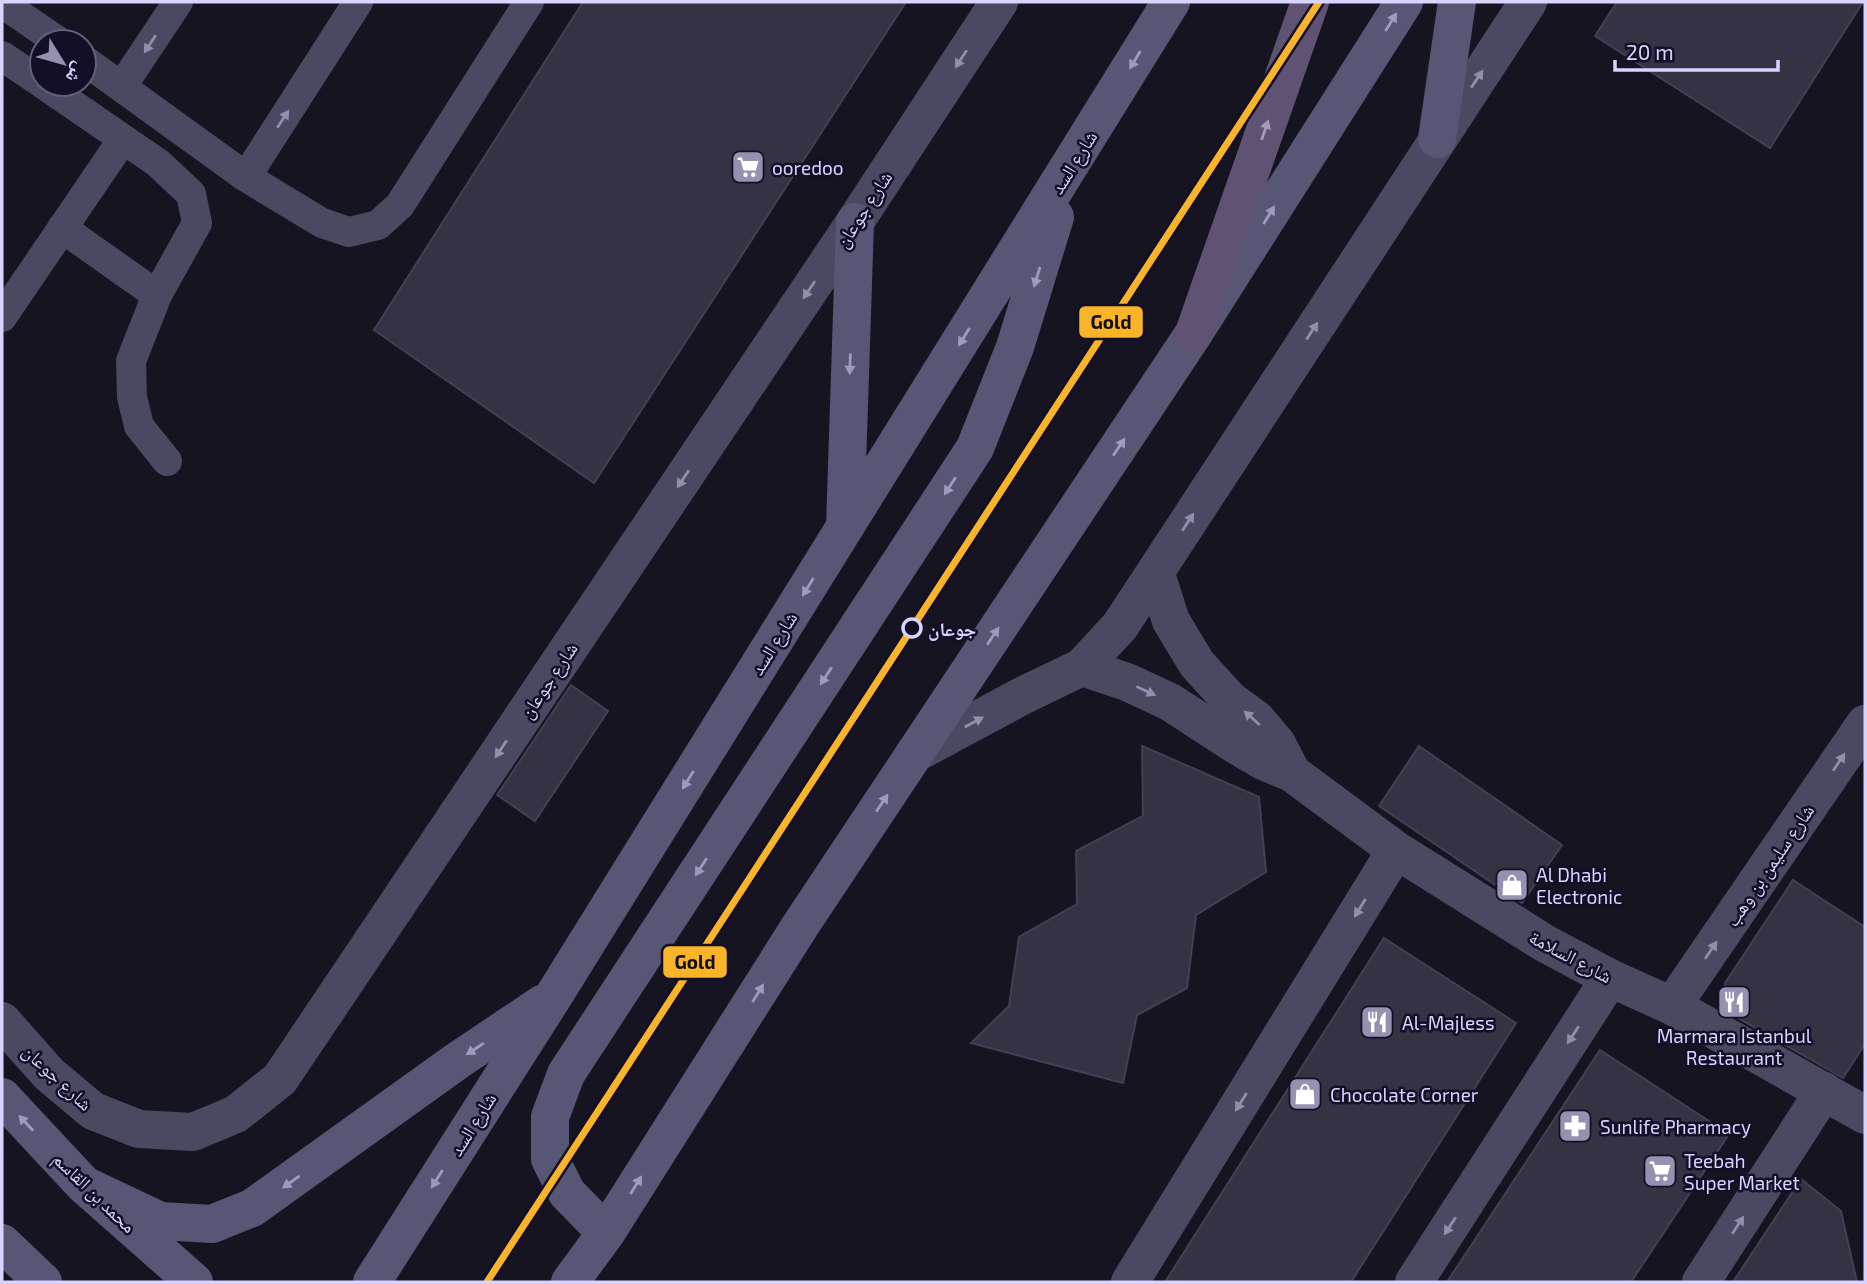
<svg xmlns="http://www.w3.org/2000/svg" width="1867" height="1284" font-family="'Exo 2','Noto Naskh Arabic',sans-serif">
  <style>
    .building { fill: #343243; stroke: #433f54; stroke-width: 2 }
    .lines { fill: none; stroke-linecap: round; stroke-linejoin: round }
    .lane { stroke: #4a4962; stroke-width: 30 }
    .street { stroke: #4a4962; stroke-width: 38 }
    .secondary { stroke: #575674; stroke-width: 38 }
    .primary { stroke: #5e5373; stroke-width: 38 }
    .metro-1-casing { stroke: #130f26; stroke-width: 12 }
    .metro-1 { stroke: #f9b428; stroke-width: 7 }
    .oneway { fill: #9e9bc0 }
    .oneway2 { fill: #928eb0 }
    .oneway3 { fill: #a29ac0 }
    .stop-dot { fill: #130f26; stroke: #d9d4ff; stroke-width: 3.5 }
    .labels { text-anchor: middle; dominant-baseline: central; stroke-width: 5; stroke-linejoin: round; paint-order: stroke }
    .street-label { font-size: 19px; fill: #d9d4ff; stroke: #130f26 }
    .poi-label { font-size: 19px; fill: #d9d4ff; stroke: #130f26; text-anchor: start }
    .stop-label { font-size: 19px; font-weight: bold; fill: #d9d4ff; stroke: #130f26; text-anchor: start }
    .line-badge { stroke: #130f26; stroke-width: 2.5 }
    .pale-badge-label { font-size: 19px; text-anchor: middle; font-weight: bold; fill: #111 }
  </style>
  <rect width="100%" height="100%" fill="#161421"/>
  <path class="building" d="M 583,2 L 906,2 L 594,483 L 374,330 Z
    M 1617,2 L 1863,2 L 1770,148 L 1595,36 Z
    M 571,685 L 608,711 L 535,821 L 497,795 Z
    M 1142,746 L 1259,797 L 1266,872 L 1196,915 L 1187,988 L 1137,1015 L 1123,1083 L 971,1043 L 1009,1006 L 1019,937 L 1077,904 L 1076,851 L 1143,816 Z
    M 1419,746 L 1562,845 L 1522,903 L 1379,806 Z
    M 1793,880 L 1865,927 L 1865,1044 L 1843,1078 L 1724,1010 L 1725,983 Z
    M 1384,938 L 1516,1023 L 1351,1282 L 1165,1282 Z
    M 1600,1050 L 1729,1134 L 1631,1282 L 1447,1282 Z
    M 1801,1179 L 1841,1211 L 1857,1282 L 1733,1282 Z"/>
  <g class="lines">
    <path class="lane" d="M 2,3 L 59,42
      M 2,56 L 42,83
      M 84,60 L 246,177 L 322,223 L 349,232 L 378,225 L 400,205 L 529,2
      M 43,84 L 158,163 L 191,194 L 197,223 L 157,295 L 131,361 L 132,397 L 139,426 L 167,461
      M 122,86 L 178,2
      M 246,177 L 358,2
      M 62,228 L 157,295
      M 2,317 L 123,139"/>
    <path class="street" d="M 1156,574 L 1171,621 L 1197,664 L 1230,700 L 1256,719 L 1277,744 L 1292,773
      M 1082,667 L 1127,682 L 1170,702 L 1236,745 L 1263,761 L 1292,773 L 1396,850 L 1546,944 L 1610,978 L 1672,1006 L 1865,1115
      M 914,754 L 1022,696 L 1082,667 L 1120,626 L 1528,2
      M 1672,1006 L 1865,724
      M 2,1021 L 49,1074 L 93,1111 L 139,1129 L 193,1132 L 236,1114 L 280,1079 L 855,222 L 999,2
      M 1130,1282 L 1396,850
      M 1414,1282 L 1610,978
      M 1701,1282 L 1824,1091"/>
    <path class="secondary" d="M 1437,139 L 1457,2
      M 845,527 L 855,222
      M 2,1097 L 84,1185 L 194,1282
      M 84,1185 L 160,1221 L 212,1224 L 252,1208 L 457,1061 L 542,1004
      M 606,1233 L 567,1193 L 550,1159 L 550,1117 L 566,1074 L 975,448 L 1015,347 L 1055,217
      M 2,1243 L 43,1282
      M 372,1282 L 553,997 L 1171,2
      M 570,1282 L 606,1233 L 800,926 L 1194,333 L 1404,2"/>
    <path class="primary" d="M 1194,333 L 1310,2"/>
    <defs>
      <path id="metro-1" d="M 487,1282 L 1319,2"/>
    </defs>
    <use href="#metro-1" class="metro-1-casing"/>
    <use href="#metro-1" class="metro-1"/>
  </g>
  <defs><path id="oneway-solid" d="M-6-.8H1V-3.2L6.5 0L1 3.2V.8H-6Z" transform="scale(1.75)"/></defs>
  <g class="oneway">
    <use href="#oneway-solid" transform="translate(1391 22) rotate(-58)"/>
    <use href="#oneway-solid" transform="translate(1135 60) rotate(121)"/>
    <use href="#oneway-solid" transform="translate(1269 215) rotate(-58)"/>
    <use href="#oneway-solid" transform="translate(1037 277) rotate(107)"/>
    <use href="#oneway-solid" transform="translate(964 337) rotate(122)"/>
    <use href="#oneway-solid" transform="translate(850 364) rotate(92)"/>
    <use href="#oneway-solid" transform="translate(1119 447) rotate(-56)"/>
    <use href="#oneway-solid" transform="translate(950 486) rotate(123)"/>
    <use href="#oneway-solid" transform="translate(808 587) rotate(122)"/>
    <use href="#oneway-solid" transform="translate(993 636) rotate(-56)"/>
    <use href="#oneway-solid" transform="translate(826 676) rotate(123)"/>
    <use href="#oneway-solid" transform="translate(688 780) rotate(122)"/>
    <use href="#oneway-solid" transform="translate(882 803) rotate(-56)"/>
    <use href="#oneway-solid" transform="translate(701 867) rotate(123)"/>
    <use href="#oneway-solid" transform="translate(758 993) rotate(-58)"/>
    <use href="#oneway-solid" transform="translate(475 1049) rotate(146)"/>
    <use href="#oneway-solid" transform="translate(26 1123) rotate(-133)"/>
    <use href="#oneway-solid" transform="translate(437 1179) rotate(122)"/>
    <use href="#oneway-solid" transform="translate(291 1182) rotate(145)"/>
    <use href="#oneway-solid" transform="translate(636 1185) rotate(-58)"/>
  </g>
  <g class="oneway2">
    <use href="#oneway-solid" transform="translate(150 44) rotate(123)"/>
    <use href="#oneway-solid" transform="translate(961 59) rotate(123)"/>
    <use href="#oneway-solid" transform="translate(1477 79) rotate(-56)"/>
    <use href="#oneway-solid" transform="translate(283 119) rotate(-57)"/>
    <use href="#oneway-solid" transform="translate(809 290) rotate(124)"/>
    <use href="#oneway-solid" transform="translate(1312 331) rotate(-57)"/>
    <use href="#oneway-solid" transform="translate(683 479) rotate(124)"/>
    <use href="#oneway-solid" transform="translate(1188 522) rotate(-57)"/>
    <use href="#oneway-solid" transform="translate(1146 691) rotate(25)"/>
    <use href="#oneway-solid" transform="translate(1252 718) rotate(-138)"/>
    <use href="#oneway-solid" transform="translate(974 722) rotate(-28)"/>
    <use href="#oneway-solid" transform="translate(501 749) rotate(124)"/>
    <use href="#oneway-solid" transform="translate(1839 762) rotate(-56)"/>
    <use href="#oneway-solid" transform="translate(1360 908) rotate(122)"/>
    <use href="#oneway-solid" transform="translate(1711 950) rotate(-56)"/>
    <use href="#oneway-solid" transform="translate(1573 1035) rotate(123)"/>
    <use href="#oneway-solid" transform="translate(1241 1102) rotate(122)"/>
    <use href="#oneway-solid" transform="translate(1738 1225) rotate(-57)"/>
    <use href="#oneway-solid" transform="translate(1450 1226) rotate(123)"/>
  </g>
  <use class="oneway3" href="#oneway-solid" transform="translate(1265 130) rotate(-71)"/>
  <defs>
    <symbol id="supermarket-square" viewBox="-11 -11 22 22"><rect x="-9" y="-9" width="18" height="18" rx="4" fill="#9591b1" stroke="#130f26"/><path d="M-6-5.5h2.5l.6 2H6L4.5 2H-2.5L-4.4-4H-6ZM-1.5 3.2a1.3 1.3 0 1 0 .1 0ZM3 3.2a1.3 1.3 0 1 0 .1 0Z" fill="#fff"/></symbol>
    <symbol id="shop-square" viewBox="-11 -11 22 22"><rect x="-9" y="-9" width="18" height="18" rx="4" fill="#9591b1" stroke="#130f26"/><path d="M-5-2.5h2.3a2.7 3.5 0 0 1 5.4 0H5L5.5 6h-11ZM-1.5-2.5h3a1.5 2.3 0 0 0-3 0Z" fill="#fff"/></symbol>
    <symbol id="restaurant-square" viewBox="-11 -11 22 22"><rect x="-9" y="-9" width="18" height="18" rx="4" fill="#9591b1" stroke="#130f26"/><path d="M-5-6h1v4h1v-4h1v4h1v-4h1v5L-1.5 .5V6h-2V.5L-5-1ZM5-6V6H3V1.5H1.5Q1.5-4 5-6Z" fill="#fff"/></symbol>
    <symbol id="pharmacy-square" viewBox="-11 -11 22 22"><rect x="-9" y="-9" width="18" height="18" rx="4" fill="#9591b1" stroke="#130f26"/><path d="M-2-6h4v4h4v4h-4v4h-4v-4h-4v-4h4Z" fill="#fff"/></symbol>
  </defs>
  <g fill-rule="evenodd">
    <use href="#supermarket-square" x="729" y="148" width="38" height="38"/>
    <use href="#shop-square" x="1493" y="866" width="38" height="38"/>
    <use href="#restaurant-square" x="1715" y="983" width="38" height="38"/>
    <use href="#restaurant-square" x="1358" y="1003" width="38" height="38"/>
    <use href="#shop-square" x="1286" y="1075" width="38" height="38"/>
    <use href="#pharmacy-square" x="1556" y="1107" width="38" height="38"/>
    <use href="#supermarket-square" x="1641" y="1152" width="38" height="38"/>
  </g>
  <circle class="stop-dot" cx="912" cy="628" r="9"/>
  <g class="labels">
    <g class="street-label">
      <text transform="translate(1073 162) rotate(-58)">شارع السد</text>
      <text transform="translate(863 209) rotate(-57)">شارع جوعان</text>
      <text transform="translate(773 643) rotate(-58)">شارع السد</text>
      <text transform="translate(548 680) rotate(-56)">شارع جوعان</text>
      <text transform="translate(1769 865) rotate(-56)">شارع سليمن بن وهب</text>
      <text transform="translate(1571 956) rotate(28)">شارع السلامة</text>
      <text transform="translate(58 1077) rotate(43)">شارع جوعان</text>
      <text transform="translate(472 1124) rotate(-58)">شارع السد</text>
      <text transform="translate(95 1192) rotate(44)">محمد بن القاسم</text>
    </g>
    <g class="poi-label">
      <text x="772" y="167">ooredoo</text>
      <text x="1536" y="874">Al Dhabi<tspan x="1536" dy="22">Electronic</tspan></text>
      <text x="1402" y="1022">Al-Majless</text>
      <text x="1734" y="1035" text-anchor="middle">Marmara Istanbul<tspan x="1734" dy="22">Restaurant</tspan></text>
      <text x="1330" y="1094">Chocolate Corner</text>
      <text x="1600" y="1126">Sunlife Pharmacy</text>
      <text x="1684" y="1160">Teebah<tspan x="1684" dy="22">Super Market</tspan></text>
    </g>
    <g class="stop-label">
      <text x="928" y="628">جوعان</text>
    </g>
  </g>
  <g class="line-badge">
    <rect x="1078" y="305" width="66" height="34" rx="7" fill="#f9b428"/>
    <rect x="662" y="945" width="66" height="34" rx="7" fill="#f9b428"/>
  </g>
  <g class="pale-badge-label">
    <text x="1111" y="329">Gold</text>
    <text x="695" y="969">Gold</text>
  </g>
  <rect width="1867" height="1284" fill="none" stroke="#d9d4ff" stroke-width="7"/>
  <g transform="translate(63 63) rotate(127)"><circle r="33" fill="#130f26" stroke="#625e7d" stroke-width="2"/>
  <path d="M0-5L12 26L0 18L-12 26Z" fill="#9591b1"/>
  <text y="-10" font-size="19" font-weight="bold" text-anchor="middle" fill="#d9d4ff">ش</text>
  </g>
  <path d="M1615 60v10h163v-10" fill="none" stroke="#d9d4ff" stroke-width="3.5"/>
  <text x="1626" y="60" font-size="21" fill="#d9d4ff" stroke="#130f26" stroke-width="5" paint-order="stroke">20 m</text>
</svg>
